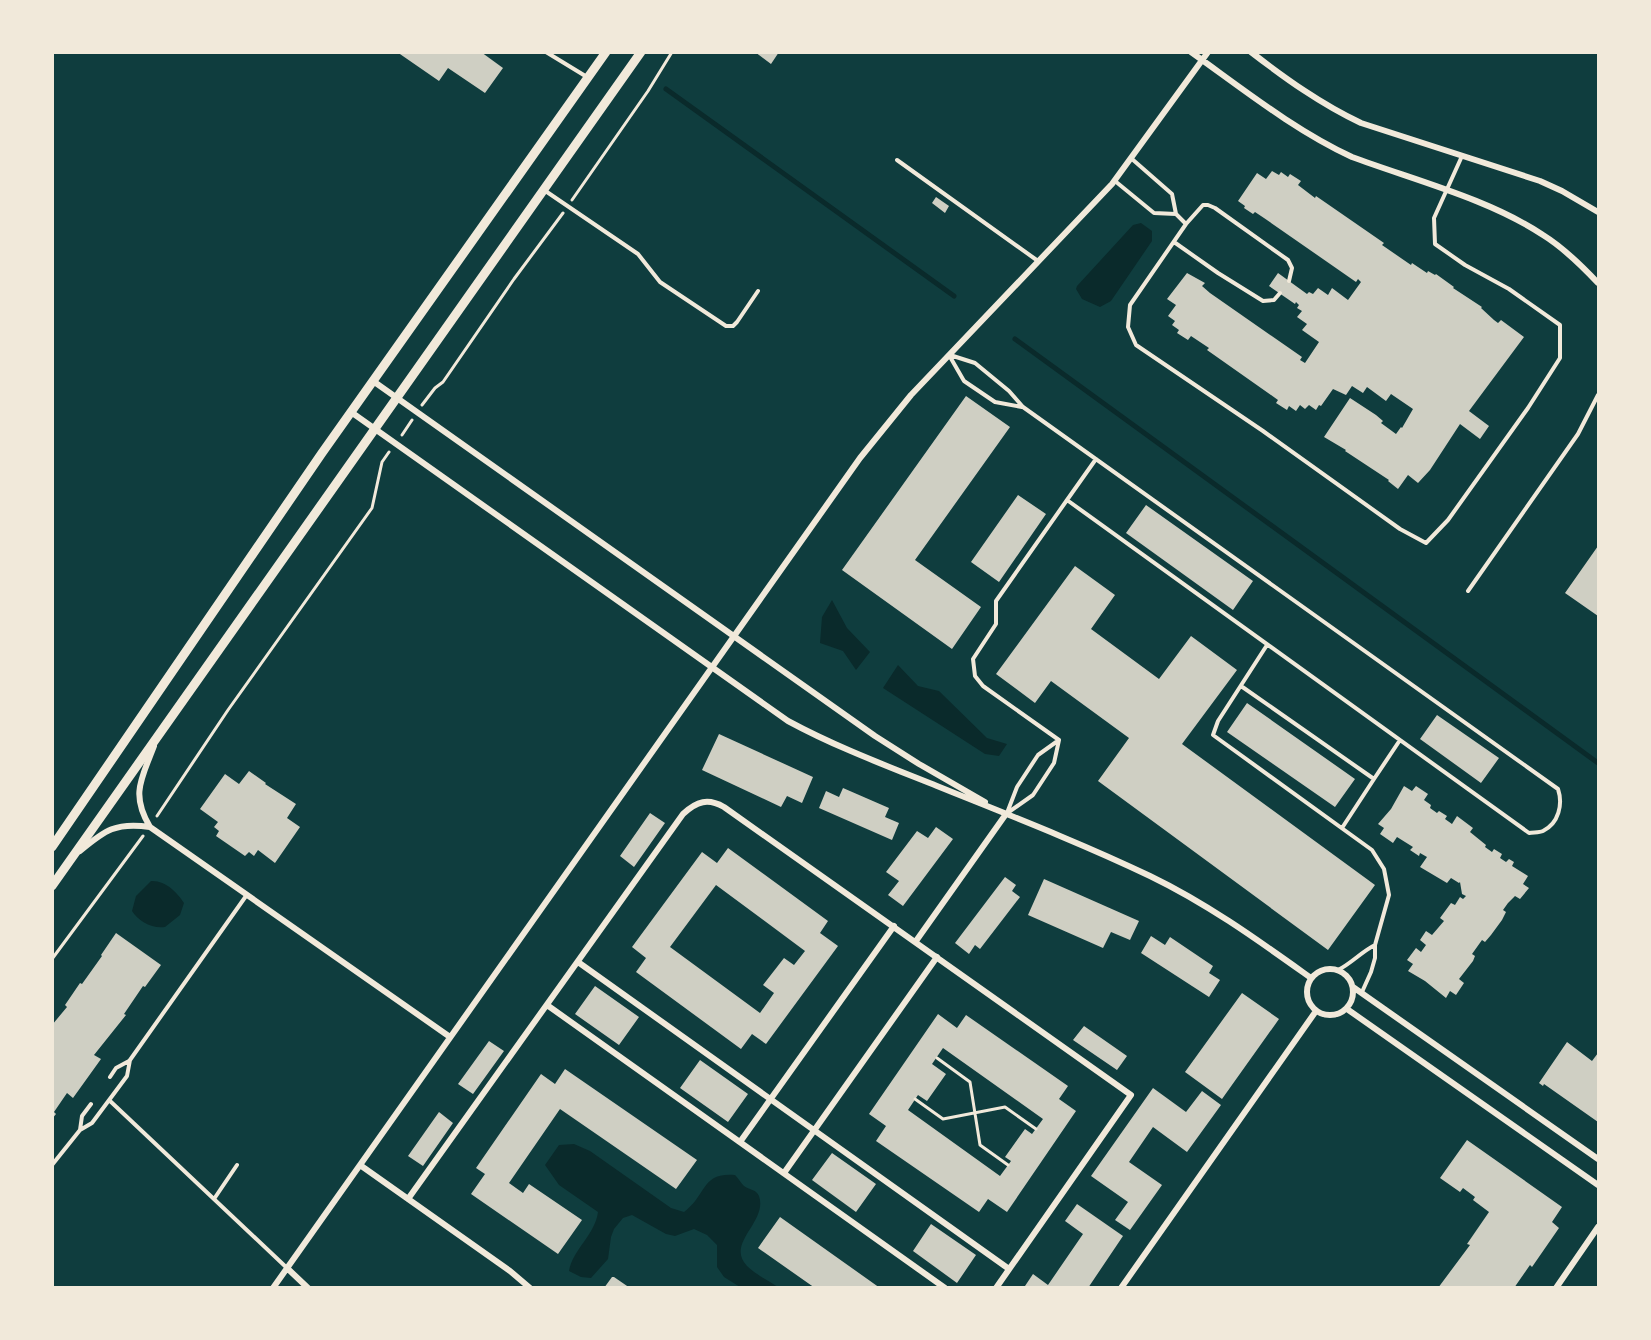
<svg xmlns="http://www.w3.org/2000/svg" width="1651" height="1340" font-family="Karla,sans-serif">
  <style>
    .water { fill: #0a2a2b }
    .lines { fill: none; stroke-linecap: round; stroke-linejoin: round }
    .stream { stroke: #0a2a2b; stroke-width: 5 }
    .building { fill: #cfcfc3; fill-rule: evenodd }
    .path { stroke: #f1e9da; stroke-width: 3 }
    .service { stroke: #f1e9da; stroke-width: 4 }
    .minor { stroke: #f1e9da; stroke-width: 6 }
    .tertiary { stroke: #f1e9da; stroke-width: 9 }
  </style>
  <rect width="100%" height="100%" fill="#0f3d3e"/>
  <path class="water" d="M 1141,223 L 1152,231 L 1152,241 L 1111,301 L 1100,307 L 1082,299 L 1076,289 L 1077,286 L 1133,225 Z
    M 832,600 L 847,628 L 870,652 L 856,670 L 843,651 L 820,643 L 822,617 Z
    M 898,665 L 918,686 L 939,691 L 987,738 L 1007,744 L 999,756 L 985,754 L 883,688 Z
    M 151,881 C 165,880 177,892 184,903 L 180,915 L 165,927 C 152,929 138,921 132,911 L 136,896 Z
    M 574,1144 L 590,1151 L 671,1208 L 684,1212 C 707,1195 701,1172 735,1175 C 738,1178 741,1183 744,1186 C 749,1190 756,1189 759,1196 C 768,1222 725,1243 747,1266 C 755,1274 769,1281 778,1287 L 740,1287 L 724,1277 L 717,1267 L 717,1245 L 707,1235 L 694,1229 L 675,1236 L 666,1234 L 632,1215 L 623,1218 L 614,1229 L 611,1237 L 608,1259 L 591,1278 L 581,1277 L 569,1271 C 573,1249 595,1235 598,1212 L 559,1185 L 545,1165 L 559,1145 Z"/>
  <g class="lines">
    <path class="stream" d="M 666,89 L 954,296
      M 1015,339 L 1598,763"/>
  </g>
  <path class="building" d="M 397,52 L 481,52 L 503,68 L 485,93 L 448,68 L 439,81 Z
    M 755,52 L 779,52 L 771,64 Z
    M 1272,171 L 1279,175 L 1281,172 L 1288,177 L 1290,174 L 1301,181 L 1298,185 L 1315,198 L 1316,196 L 1384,243 L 1382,245 L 1411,265 L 1412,263 L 1427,273 L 1428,271 L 1435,275 L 1436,274 L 1454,287 L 1453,288 L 1482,307 L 1481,308 L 1494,320 L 1498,323 L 1501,320 L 1524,337 L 1469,411 L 1489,426 L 1480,439 L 1460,424 L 1430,470 L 1418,483 L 1408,475 L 1398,489 L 1388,481 L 1389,480 L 1345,451 L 1346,450 L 1324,437 L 1350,398 L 1376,415 L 1383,421 L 1381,423 L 1396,434 L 1401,427 L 1402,428 L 1413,409 L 1391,394 L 1386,401 L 1367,387 L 1363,393 L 1352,386 L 1346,395 L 1333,389 L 1321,406 L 1319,405 L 1316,410 L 1309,405 L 1305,409 L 1300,405 L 1296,411 L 1289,406 L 1287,410 L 1276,403 L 1278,400 L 1207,350 L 1209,348 L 1191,336 L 1188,340 L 1177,333 L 1179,330 L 1172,325 L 1175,321 L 1168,316 L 1176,305 L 1167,299 L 1187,273 L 1205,283 L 1202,286 L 1210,293 L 1302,357 L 1300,360 L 1305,363 L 1319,342 L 1302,330 L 1307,324 L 1297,317 L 1302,311 L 1297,308 L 1299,305 L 1296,302 L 1295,304 L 1269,286 L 1278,273 L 1307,294 L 1309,292 L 1313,294 L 1318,288 L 1328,295 L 1332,288 L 1348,300 L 1361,282 L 1358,279 L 1356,282 L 1264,218 L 1255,212 L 1253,214 L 1244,208 L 1245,206 L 1238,201 L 1257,173 L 1266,179 Z
    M 936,197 L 949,206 L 945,213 L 932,203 Z
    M 966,396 L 1010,427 L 915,560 L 981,607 L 952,649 L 842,570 Z
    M 1018,495 L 1046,514 L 999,582 L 971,562 Z
    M 1146,505 L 1253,581 L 1233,610 L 1126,533 Z
    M 1598,546 L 1598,616 L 1565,593 Z
    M 1075,566 L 1115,595 L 1091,629 L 1159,679 L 1191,636 L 1237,670 L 1182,744 L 1375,885 L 1328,950 L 1098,781 L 1129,738 L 1051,681 L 1035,703 L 996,674 Z
    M 1247,703 L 1355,779 L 1335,807 L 1227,732 Z
    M 1437,715 L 1499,758 L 1481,783 L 1420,739 Z
    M 719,734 L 813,777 L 802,803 L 787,796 L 781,807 L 702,770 Z
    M 249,771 L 266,783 L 265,784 L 296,804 L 287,818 L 300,827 L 275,863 L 258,850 L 254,856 L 249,852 L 245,856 L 216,836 L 219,831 L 214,827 L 218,822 L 200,809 L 225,774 L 239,784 Z
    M 1404,786 L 1412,791 L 1416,786 L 1428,794 L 1424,800 L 1431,805 L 1430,808 L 1437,813 L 1439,811 L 1447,816 L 1445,819 L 1452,824 L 1457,816 L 1473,828 L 1470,832 L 1486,845 L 1485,847 L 1492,852 L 1494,849 L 1502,854 L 1500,858 L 1506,862 L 1509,859 L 1514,862 L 1512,866 L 1528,876 L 1523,884 L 1529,888 L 1520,899 L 1515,896 L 1508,903 L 1503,910 L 1506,912 L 1502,920 L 1491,935 L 1485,942 L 1482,940 L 1472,954 L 1475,956 L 1473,961 L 1459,979 L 1464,983 L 1456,995 L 1450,991 L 1446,998 L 1425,981 L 1408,971 L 1413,964 L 1407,960 L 1416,948 L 1421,952 L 1426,945 L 1420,940 L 1426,931 L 1432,935 L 1444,921 L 1440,918 L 1451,903 L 1455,905 L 1460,897 L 1463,899 L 1466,896 L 1462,894 L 1460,882 L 1459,883 L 1451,878 L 1447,883 L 1420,867 L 1427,857 L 1420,853 L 1419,856 L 1410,850 L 1413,847 L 1397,837 L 1393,843 L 1380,834 L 1384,828 L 1378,824 L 1391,809 Z
    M 843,788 L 889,808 L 885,817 L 899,823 L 892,840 L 819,808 L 826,791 L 839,797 Z
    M 650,813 L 665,823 L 634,867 L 620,856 Z
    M 936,827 L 953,839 L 903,906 L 888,895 L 899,881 L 886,872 L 917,831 L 928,838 Z
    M 728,848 L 828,921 L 820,933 L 838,946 L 766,1044 L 752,1034 L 741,1049 L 636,972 L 646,958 L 632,947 L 702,852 L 717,863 ZM 716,885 L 805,951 L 794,965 L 784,958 L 763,985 L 774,993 L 760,1013 L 670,947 Z
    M 1005,877 L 1016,885 L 1012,891 L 1020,897 L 980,949 L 975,945 L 969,954 L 955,943 Z
    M 1044,879 L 1139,921 L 1130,940 L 1111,932 L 1103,948 L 1028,915 Z
    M 116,933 L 161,965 L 145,987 L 143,986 L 124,1014 L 126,1015 L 94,1055 L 101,1059 L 73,1098 L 67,1093 L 54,1112 L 56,1114 L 52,1119 L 52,1025 L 67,1007 L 65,1005 L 80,983 L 82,984 L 102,956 L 101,955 Z
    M 1151,936 L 1165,945 L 1170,937 L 1213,966 L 1209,973 L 1220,980 L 1209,997 L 1141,953 Z
    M 595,986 L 639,1017 L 619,1045 L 575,1014 Z
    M 1242,993 L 1279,1019 L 1222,1099 L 1185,1072 Z
    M 938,1014 L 957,1028 L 966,1015 L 1068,1086 L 1059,1099 L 1076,1111 L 1007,1212 L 988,1199 L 979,1212 L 876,1141 L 886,1126 L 869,1114 ZM 943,1048 L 1043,1119 L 1032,1134 L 1025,1129 L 1005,1157 L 1011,1161 L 1000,1176 L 908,1110 L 918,1095 L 927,1101 L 946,1074 L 932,1064 Z
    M 1084,1026 L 1127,1056 L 1117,1070 L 1073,1040 Z
    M 489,1041 L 504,1051 L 473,1094 L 458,1084 Z
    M 1567,1042 L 1592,1061 L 1598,1053 L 1598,1122 L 1544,1084 L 1543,1086 L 1539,1083 Z
    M 700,1060 L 748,1094 L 728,1122 L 680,1088 Z
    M 565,1069 L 697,1160 L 676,1189 L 560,1109 L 509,1183 L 523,1193 L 529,1184 L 582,1220 L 558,1254 L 471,1194 L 485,1174 L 476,1168 L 541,1074 L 555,1084 Z
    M 1153,1088 L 1186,1112 L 1202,1091 L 1221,1105 L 1187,1152 L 1153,1127 L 1129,1162 L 1162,1185 L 1130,1230 L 1115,1220 L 1128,1202 L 1091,1176 Z
    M 439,1112 L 453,1123 L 423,1166 L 408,1156 Z
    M 1467,1140 L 1562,1207 L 1552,1222 L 1559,1228 L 1532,1267 L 1530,1265 L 1514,1288 L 1438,1288 L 1470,1245 L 1467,1244 L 1489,1212 L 1473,1200 L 1475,1197 L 1463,1188 L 1460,1192 L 1440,1178 Z
    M 832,1153 L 876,1184 L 856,1212 L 812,1180 Z
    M 1077,1204 L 1123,1236 L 1088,1288 L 1028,1288 L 1025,1286 L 1033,1274 L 1048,1285 L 1083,1234 L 1065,1221 Z
    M 780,1217 L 880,1288 L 815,1288 L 758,1248 Z
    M 931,1224 L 976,1255 L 957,1283 L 913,1251 Z
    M 612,1277 L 614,1277 L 630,1288 L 604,1288 Z"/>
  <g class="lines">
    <path class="path" d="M 572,200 L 648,91 L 672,52
      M 422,405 L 435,388 L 443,382 L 514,279 L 563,213
      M 402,435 L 412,420
      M 157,816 L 228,710 L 372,508 L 382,462 L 389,452
      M 52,959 L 143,836
      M 937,1058 L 970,1082 L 980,1145 L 1008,1165
      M 915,1099 L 943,1119 L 1005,1107 L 1036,1129"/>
    <path class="service" d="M 546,52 L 587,77
      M 1132,159 L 1172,194 L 1176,214 L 1186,224
      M 897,160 L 1038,261
      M 1115,181 L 1154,213 L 1176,214
      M 544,190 L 638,254 L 660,282 L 726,326 L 733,326 L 737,322 L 758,291
      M 1174,242 L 1218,273 L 1263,301 L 1274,300 L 1280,293
      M 1289,281 L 1292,268 L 1288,260 L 1215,208 L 1208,205 L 1203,205 L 1186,224 L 1130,305 L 1128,327 L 1136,345 L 1263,431 L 1400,529 L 1426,543 L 1448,520 L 1528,408 L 1560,358 L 1560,325 L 1509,289 L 1465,265 L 1435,244 L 1434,218 L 1462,156
      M 949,355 L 964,381 L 995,402 L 1022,407
      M 950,355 L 975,363 L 1009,391 L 1023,407 L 1558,789 C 1563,804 1559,823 1543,831 C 1539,833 1533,832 1529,833 L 1067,500 L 996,601 L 996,624 L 973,659 L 975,676 L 983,686 L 1059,740
      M 1067,500 L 1096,459
      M 1468,591 L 1578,434 L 1598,395
      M 1267,645 L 1218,721 L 1213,735 L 1372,850 L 1384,869 L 1389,895 L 1375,945 L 1375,958 L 1371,972 L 1362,992
      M 1241,686 L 1374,779 L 1342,828
      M 1374,779 L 1400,740
      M 1007,813 L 1017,787 L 1038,755 L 1059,740
      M 1006,814 L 1033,795 L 1054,763 L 1059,740
      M 1338,970 C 1352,963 1361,952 1375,945
      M 110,1077 L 116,1068 L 129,1061
      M 109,1100 L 287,1268
      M 80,1130 L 92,1123 L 127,1076 L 130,1060 L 246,896
      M 52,1165 L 80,1130 L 82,1116 L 91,1104
      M 214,1199 L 237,1165"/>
    <path class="minor" d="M 1191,52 C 1243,89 1294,130 1352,157 C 1414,180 1489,199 1543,235 C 1564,248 1582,266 1598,283
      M 1251,52 C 1286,79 1321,104 1361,123 L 1540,181 L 1562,191 L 1598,212
      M 373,381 L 875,736 L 919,764 L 985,802
      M 351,412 L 788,721 C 836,747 887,766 937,786 C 1009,815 1081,843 1150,876 C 1208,904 1259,941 1311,978
      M 154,746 C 142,778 130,794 150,827 L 450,1037
      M 80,851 C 105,830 116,822 150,827
      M 916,941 L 1006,814
      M 578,962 L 1009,1269
      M1307 992a23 23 0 1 1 46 0a23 23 0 1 1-46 0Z
      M 1353,987 L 1598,1159
      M 547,1005 L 945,1288
      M 1347,1009 L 1598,1185
      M 740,1142 L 894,926
      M 360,1165 L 510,1271 L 530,1288
      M 784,1173 L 937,957
      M 408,1199 L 683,814 C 697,801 708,798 724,807 L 1131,1095 L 996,1288
      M 287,1268 L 308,1288
      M 273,1288 L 860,458 L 911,395 L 1112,184 L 1208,52
      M 1121,1288 L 1316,1011
      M 1556,1288 L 1598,1227"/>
    <path class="tertiary" d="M 52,847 L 322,453 L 606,52
      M 52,886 L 641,52"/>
  </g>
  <rect width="1651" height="1340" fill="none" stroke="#f1e9da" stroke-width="108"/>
</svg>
